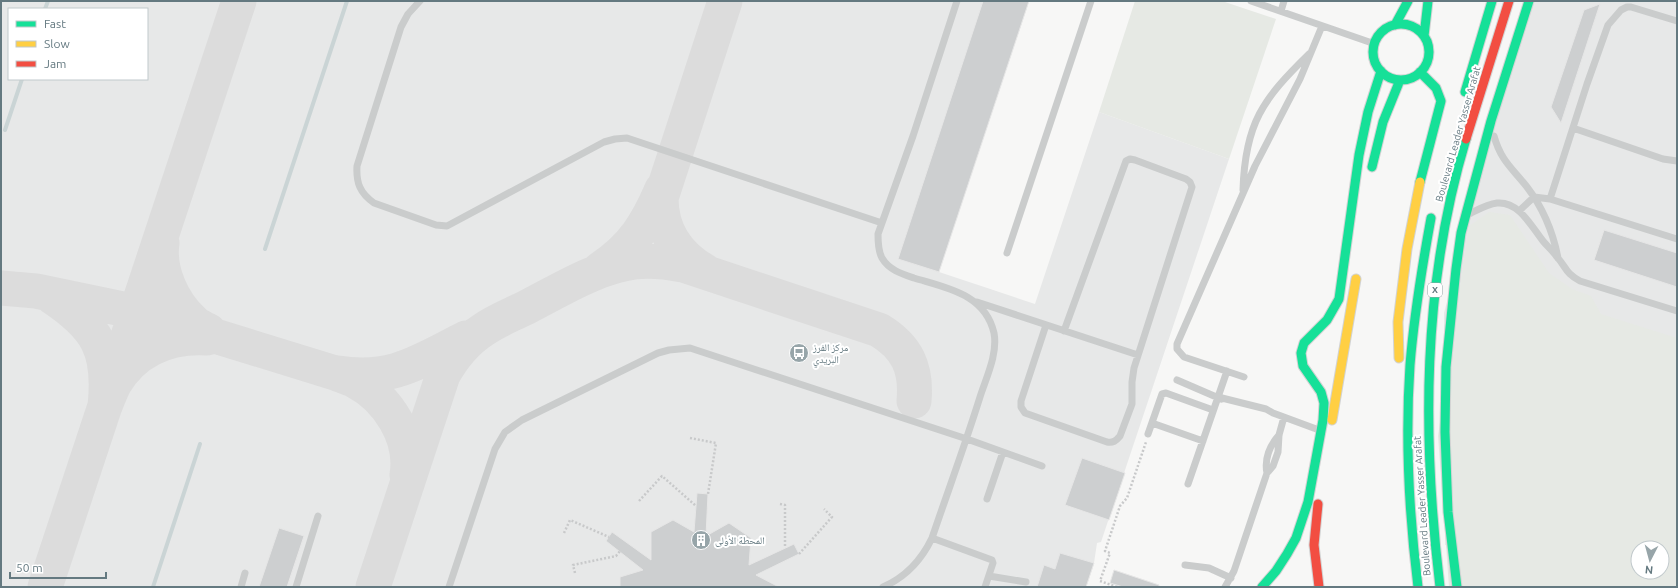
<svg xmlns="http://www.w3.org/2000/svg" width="1678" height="588" font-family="Ubuntu,'Noto Naskh Arabic',sans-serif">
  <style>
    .built { fill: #e7e8e8; fill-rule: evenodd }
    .green { fill: #e6e9e4; fill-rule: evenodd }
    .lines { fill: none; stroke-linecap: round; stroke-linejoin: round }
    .stream { stroke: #cad4d5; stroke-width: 4 }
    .taxiway { stroke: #dcdcdc; stroke-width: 35 }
    .building { fill: #cdcfd0; stroke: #e6e6e6 }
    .fast-casing { stroke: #d2d3d3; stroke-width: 11 }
    .slow-casing { stroke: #d2d3d3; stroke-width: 11 }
    .jam-casing { stroke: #d2d3d3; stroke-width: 11 }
    .path { stroke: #c8c9ca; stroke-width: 2.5; stroke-dasharray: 2 2; stroke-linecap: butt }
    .lane { stroke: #cacccc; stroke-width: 7 }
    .fast { stroke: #16e098; stroke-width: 9 }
    .slow { stroke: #ffcf43; stroke-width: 9 }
    .jam { stroke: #f24e42; stroke-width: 9 }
    .labels { text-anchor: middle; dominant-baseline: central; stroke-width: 4; stroke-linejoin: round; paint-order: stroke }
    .shield { fill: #fff; stroke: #92a1a6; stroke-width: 1 }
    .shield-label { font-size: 9px; font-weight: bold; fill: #647980 }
    .street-label { font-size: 10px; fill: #647980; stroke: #fff }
    .poi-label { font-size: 10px; fill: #647980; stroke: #fff; text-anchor: start }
  </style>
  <rect width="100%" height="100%" fill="#f7f7f6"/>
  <path class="built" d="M 1,1 L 1029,1 L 939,272 L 1035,304 L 1099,112 L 1229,159 L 1101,542 L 1097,543 L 1094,563 L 1086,587 L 1,587 ZM 9,9 L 147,9 L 147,79 L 9,79 Z
    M 1526,1 L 1677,1 L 1677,587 L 1445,545 L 1444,313 ZM 1638,548 L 1662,548 L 1662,572 L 1638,572 Z"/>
  <path class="green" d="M 1135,1 L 1222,1 L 1276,19 L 1229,159 L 1099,112 Z
    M 1489,212 L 1510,215 L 1549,273 L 1572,289 L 1591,296 L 1601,314 L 1677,338 L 1677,587 L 1449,587 L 1438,436 L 1469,226 ZM 1638,548 L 1662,548 L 1662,572 L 1638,572 Z"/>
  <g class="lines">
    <path class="stream" d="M 45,9 L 48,1
      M 5,130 L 22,79
      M 265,249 L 347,1
      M 153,587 L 200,444"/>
    <path class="taxiway" d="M 162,243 C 158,271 173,303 193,321 C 197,326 204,328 209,331
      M 600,269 C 633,247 647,224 662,189
      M 705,271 C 677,255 661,231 661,198 L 725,1
      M 1,288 L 36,291 L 137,312 L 335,373 C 342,376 349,378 355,381 C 388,398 413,438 407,475
      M 52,297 C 97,327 111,350 105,406 C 108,399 111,390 115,383 C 136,349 169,336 207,338
      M 338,373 C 392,382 420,361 466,338
      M 45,587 L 239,1
      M 373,587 L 443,375 C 453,357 466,341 483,330 C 497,320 514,314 529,306 C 562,289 597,267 635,262 C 651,260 667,262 683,265 L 879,330 C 907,347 917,368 914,401"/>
  </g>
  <path class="building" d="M 983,1 L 1029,1 L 939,272 L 898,259 Z
    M 1600,4 L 1561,123 L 1551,107 L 1584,10 Z
    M 1604,230 L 1677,253 L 1677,287 L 1594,260 Z
    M 1082,458 L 1125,473 L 1109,520 L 1065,505 Z
    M 697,493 L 708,494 L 706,536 L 729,523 L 751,538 L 749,565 L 794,544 L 799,554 L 756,575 L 779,587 L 620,587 L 620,577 L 643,570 L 606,541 L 612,532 L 651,560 L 651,532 L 673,520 L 694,532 Z
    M 279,528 L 304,536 L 287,587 L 259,587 Z
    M 1060,553 L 1094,563 L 1086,587 L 1037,587 L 1044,565 L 1055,569 Z
    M 1114,570 L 1159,585 L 1159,587 L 1123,587 L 1110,583 Z"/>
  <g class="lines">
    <defs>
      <path id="fast" d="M1373 52a28 28 0 1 1 56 0a28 28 0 1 1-56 0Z
        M 1395,25 L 1408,1
        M 1424,36 L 1428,1
        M 1465,92 L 1492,1
        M 1372,167 L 1383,122 L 1400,80
        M 1420,182 L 1441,101 L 1436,88 L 1420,72
        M 1262,587 L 1276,571 L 1287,554 L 1296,538 L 1308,502 L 1323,420 L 1324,403 L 1321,392 L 1303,366 L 1301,353 L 1304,343 L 1327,320 L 1339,299 L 1359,155 L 1368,112 L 1381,71
        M 1418,587 C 1409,514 1405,439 1410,365 C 1414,316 1422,267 1431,218
        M 1440,587 C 1422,437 1422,285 1466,139
        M 1457,587 L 1448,512 L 1445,432 L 1446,367 L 1456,269 L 1461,233 L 1491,121 L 1529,1"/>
      <path id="slow" d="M 1399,358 L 1398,322 L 1407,249 L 1420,182
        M 1332,420 L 1356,279"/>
      <path id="jam" d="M 1466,139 L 1509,1
        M 1318,504 L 1314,545 L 1319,587"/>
    </defs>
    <use href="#fast" class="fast-casing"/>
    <use href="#slow" class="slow-casing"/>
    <use href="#jam" class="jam-casing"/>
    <path class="path" d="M 690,438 L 716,443 L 708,494
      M 639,501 L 662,476 L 696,506
      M 780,504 L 785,505 L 785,548
      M 564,533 L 570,520 L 609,537
      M 799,554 L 832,517 L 824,509
      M 575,573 L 573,565 L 616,556 L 620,551
      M 1117,587 L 1100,581 L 1110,553 L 1105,551 L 1120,506 L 1127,498 L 1146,442"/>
    <path class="lane" d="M 420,1 L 408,14 L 401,27 L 357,166 C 356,183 360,193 374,203 L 436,225 L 447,226 L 604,142 L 615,139 L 627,138 L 882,223
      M 1251,1 L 1375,44
      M 1281,11 L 1284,1
      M 1573,128 L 1663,159 L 1677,161
      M 1494,136 C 1501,161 1512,168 1527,187 C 1543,208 1553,232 1558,258
      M 1243,190 C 1245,123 1263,99 1309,54
      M 1550,199 L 1587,84 L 1608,25 L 1621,10 L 1627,7 L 1631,7 L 1677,21
      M 1519,211 L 1534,197 L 1550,199 L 1677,239
      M 1471,213 C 1479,209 1488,204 1497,203 C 1519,201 1531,226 1543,241 C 1547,246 1553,251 1557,257 C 1567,268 1565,273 1580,281 L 1677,311
      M 1007,253 L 1091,1
      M 977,302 L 1138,355
      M 1046,325 L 1021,401 L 1021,407 L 1025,413 L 1107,442 C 1113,443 1116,441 1120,436 L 1132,404 L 1132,382 L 1134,368 L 1192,187 L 1190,182 L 1186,179 L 1135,160 L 1130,159 L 1126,161 L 1064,331
      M 1244,377 L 1184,357 L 1177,349 L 1177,344 L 1255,166 L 1300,79 L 1322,26
      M 1177,380 L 1221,399
      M 1218,397 L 1266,409 L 1273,413 L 1319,430
      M 1152,423 L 1203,441
      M 1148,434 L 1162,394 L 1166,393 L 1213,410
      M 1267,473 C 1264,459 1270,445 1279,435
      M 1188,484 L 1227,371
      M 987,499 L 1003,452
      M 932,538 L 992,560 L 993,563 L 985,587
      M 1185,565 L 1209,568 L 1231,578
      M 989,576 L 1026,582
      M 241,587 L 245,573
      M 296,587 L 318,516
      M 449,587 L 495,449 L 505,432 L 522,420 L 658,353 L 669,350 L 690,348 L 967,439 L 1042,466
      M 883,587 C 906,577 921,561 932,538 C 948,491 965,445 980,397 C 986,378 998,354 994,333 C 985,294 947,288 914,278 C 902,274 889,270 882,258 C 878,251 878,242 878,234 L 913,136 L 957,1
      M 1225,587 L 1234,571 L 1267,473 L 1273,466 L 1278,452 L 1279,435 L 1284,417"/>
    <use href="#fast" class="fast"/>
    <use href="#slow" class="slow"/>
    <use href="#jam" class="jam"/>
  </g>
  <defs>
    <symbol id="bus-disc" viewBox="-11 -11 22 22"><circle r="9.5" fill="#97a5a9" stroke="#fff"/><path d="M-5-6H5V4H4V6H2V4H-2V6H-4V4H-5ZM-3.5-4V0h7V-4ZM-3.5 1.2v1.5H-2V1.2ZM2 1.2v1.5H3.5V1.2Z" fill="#fff"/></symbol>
    <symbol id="building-disc" viewBox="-11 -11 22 22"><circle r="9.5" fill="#97a5a9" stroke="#fff"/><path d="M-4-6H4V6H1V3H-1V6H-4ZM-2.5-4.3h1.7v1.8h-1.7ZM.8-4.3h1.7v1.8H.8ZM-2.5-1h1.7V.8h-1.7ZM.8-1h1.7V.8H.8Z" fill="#fff"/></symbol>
  </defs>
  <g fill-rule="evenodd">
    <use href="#bus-disc" x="788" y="342" width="22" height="22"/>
    <use href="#building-disc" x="690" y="529" width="22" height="22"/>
  </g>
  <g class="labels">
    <rect class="shield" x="1428" y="283" width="14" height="14" rx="3"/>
    <g class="shield-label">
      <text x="1435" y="290">X</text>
    </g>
    <g class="street-label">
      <text transform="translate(1458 134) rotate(-74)">Boulevard Leader Yasser Arafat</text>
      <text transform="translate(1422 506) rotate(-94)">Boulevard Leader Yasser Arafat</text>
    </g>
    <g class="poi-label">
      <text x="813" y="347">مركز الفرز<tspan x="813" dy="12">البريدي</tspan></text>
      <text x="715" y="540">المحطة الأولى</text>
    </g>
  </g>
  <rect width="1678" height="588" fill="none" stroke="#647980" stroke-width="4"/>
  <rect x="8" y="8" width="140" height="72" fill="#ffffff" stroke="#c1c9cc"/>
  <rect x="16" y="21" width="20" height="6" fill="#16e098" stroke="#c1c9cc"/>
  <text x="44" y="28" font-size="12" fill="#647980">Fast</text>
  <rect x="16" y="41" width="20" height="6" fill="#ffcf43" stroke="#c1c9cc"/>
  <text x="44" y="48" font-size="12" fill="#647980">Slow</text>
  <rect x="16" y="61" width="20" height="6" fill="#f24e42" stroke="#c1c9cc"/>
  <text x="44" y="68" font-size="12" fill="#647980">Jam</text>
  <g transform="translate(1650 560) rotate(186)"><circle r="19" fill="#ffffff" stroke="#c1c9cc"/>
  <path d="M0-3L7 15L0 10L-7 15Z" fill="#97a5a9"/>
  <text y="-6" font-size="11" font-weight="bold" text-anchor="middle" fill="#647980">N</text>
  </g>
  <path d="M10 572v6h96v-6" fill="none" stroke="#647980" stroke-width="2"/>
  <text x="16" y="572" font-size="12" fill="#647980" stroke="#ffffff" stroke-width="3" paint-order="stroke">50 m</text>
</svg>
